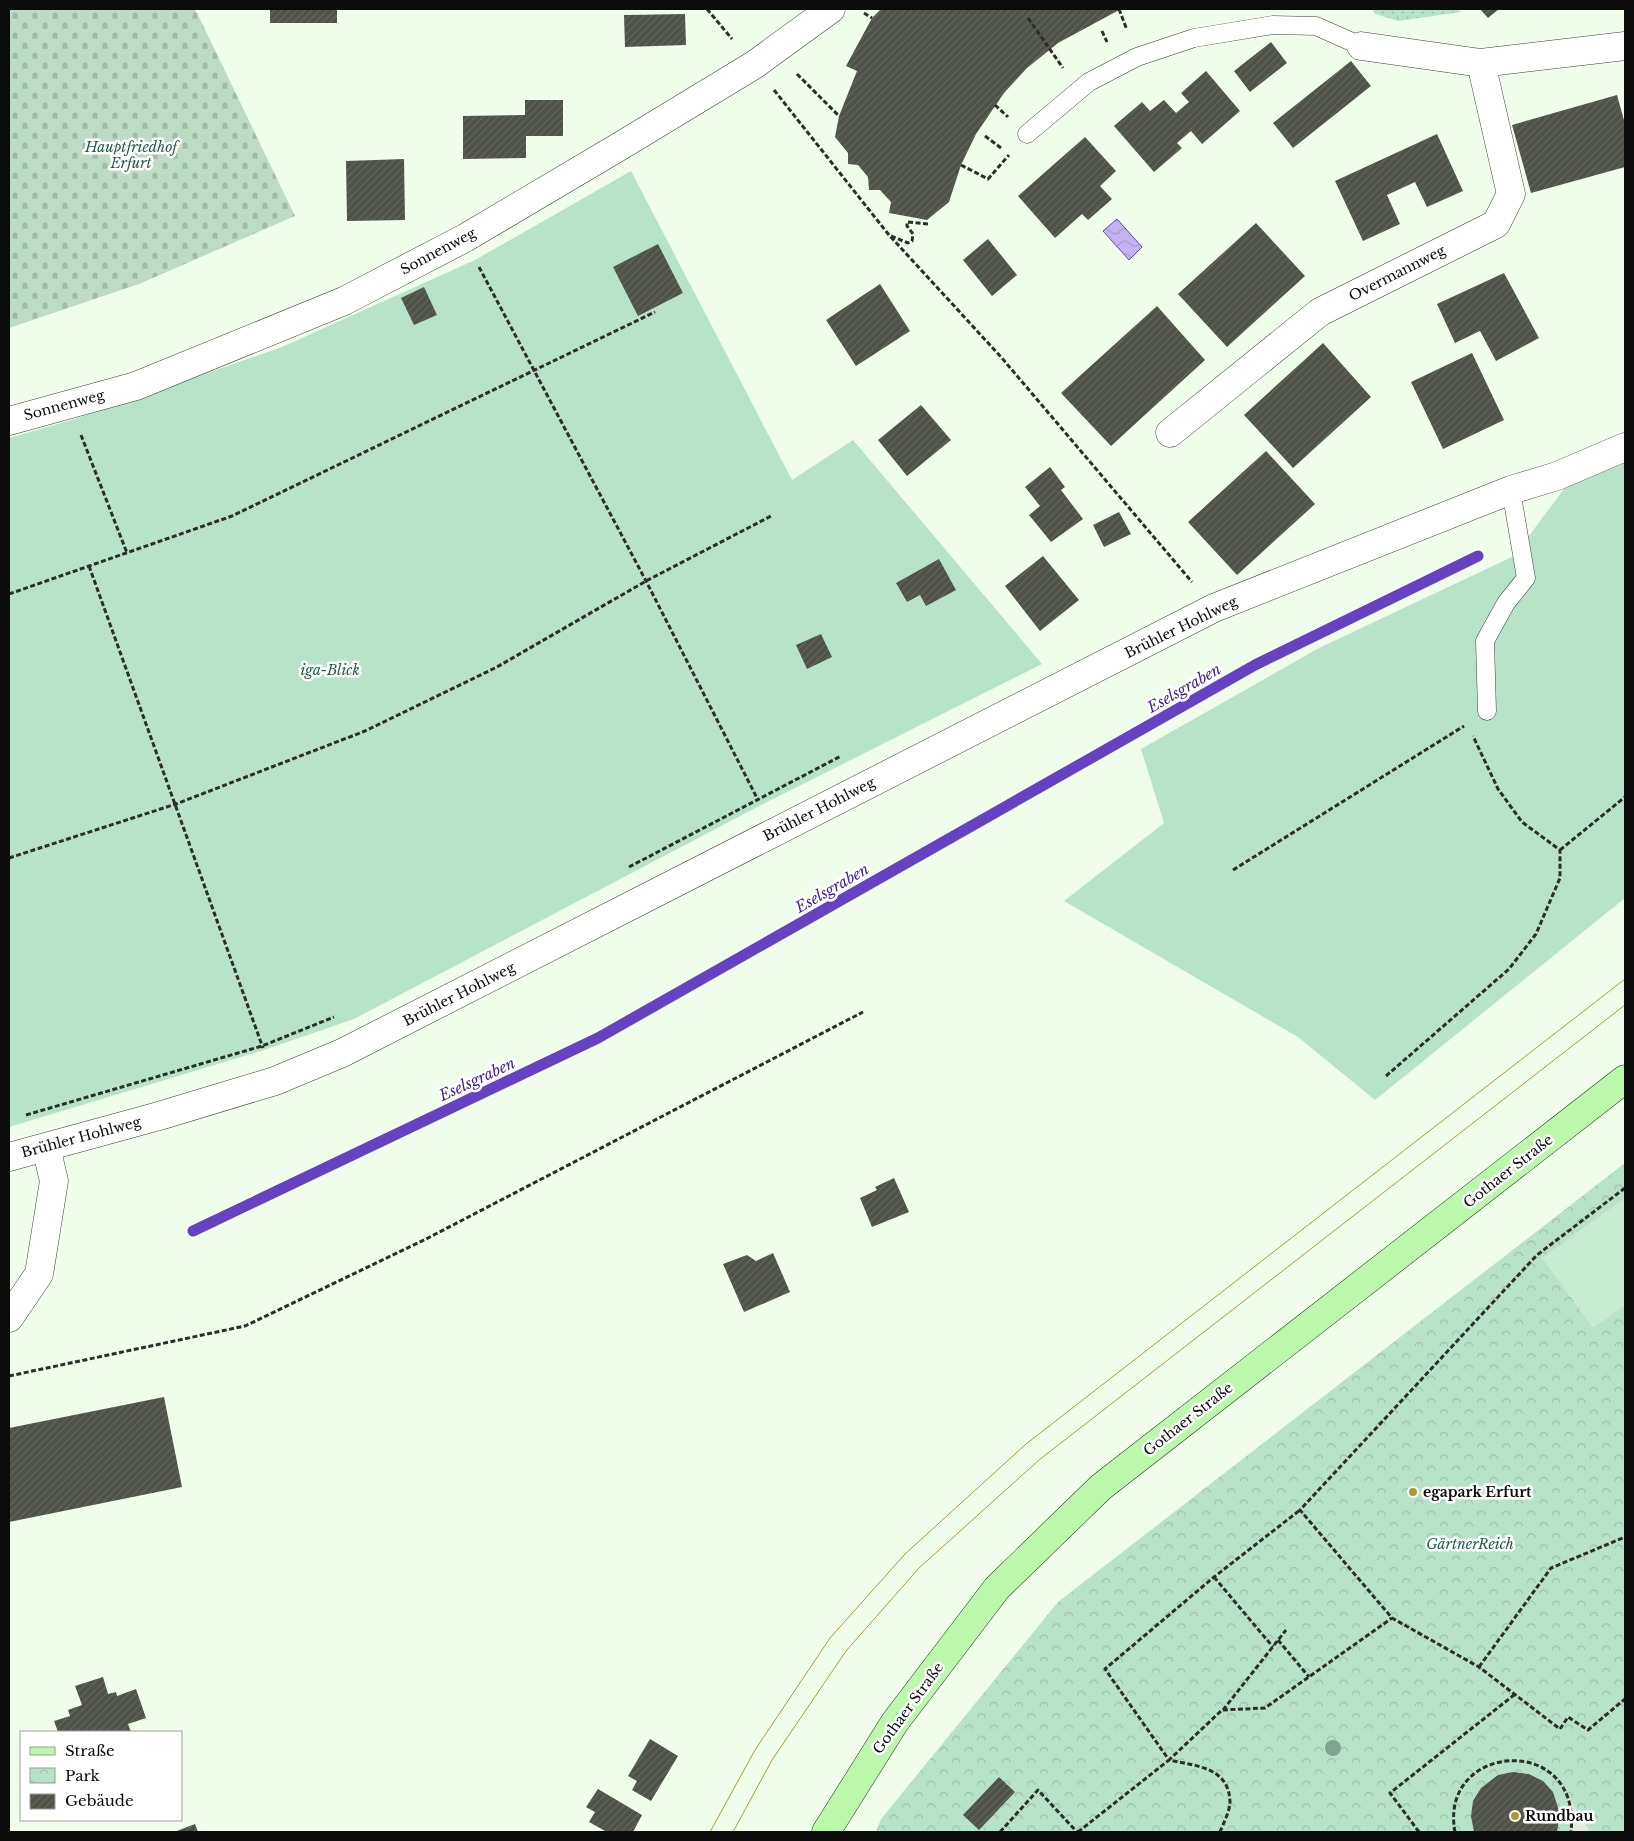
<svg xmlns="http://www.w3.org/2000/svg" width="1634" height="1841" font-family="'Libre Baskerville',serif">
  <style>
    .grass { fill: url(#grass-dots) }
    .cemetery { fill: url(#cemetery-stones) }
    .park { fill: url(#park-crowns) }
    .garden { fill: #b7e4c8 }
    .pitch { fill: #c8ecd1 }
    .plaza { fill: #e1ebdb }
    .water { fill: url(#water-waves); stroke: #6641c1 }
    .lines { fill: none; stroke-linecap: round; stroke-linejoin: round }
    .stream { stroke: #6641c1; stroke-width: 11 }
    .building { fill: url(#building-hatch) }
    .service-casing { stroke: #3e3e3e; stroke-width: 19 }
    .minor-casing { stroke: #3e3e3e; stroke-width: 29 }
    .secondary-casing { stroke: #2d2d2d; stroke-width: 29 }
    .path { stroke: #2d2d2d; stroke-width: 3; stroke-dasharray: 5 2.5; stroke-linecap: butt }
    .service { stroke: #fff; stroke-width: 18 }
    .minor { stroke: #fff; stroke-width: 28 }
    .secondary { stroke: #bbf8ab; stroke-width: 28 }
    .tram { stroke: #ae9b2f; stroke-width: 1 }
    .tree { fill: #7ea492 }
    .poi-dot { fill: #ae9b2f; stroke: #fff; stroke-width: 2 }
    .labels { text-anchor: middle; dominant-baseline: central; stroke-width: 5; stroke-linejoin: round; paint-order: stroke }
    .park-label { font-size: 14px; font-style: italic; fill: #215c4a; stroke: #fff }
    .street-label { font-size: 14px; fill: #0b0b0b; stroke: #fff }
    .poi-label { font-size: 14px; font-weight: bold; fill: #0b0b0b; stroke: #fff; text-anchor: start }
    .water-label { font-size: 15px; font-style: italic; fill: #452091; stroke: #fff }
  </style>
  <defs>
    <pattern id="grass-dots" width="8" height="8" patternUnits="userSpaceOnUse" patternTransform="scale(1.25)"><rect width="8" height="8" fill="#b7e4c8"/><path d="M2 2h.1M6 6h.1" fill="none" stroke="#9cc2aa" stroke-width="1.8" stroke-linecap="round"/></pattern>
    <pattern id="cemetery-stones" width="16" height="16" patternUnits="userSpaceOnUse" patternTransform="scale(1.25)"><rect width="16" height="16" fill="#bedcc5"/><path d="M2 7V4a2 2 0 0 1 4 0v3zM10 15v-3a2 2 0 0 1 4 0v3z" fill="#a2bba8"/></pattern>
    <pattern id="park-crowns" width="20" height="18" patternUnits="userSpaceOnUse" patternTransform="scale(1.25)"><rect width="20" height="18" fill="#b7e4c8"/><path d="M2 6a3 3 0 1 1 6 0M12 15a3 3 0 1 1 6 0" fill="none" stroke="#9cc2aa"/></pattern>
    <pattern id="water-waves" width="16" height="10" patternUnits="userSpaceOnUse" patternTransform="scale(1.25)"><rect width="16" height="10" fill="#c4b3f0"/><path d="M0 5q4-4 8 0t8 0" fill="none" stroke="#a799cc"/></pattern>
    <pattern id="building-hatch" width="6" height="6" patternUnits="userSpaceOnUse" patternTransform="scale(1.25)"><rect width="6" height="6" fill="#4f5248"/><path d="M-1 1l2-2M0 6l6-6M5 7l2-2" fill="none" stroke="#64665e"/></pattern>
  </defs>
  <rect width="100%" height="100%" fill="#f0fdea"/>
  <path class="grass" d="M 1372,9 L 1457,9 L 1461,12 L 1398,21 L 1375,14 Z"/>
  <path class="cemetery" d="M 9,9 L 195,9 L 295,216 L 139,284 L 9,328 Z"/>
  <path class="park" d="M 1625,1163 L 1625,1832 L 876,1832 L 881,1819 L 1058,1602 Z"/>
  <path class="garden" d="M 631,171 L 792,480 L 853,440 L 1042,664 L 761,805 L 354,1019 L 264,1050 L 9,1127 L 9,438 L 75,419 L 282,347 L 475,260 Z
    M 1625,458 L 1625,898 L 1375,1100 L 1298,1037 L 1064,901 L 1164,823 L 1141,749 L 1319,648 L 1514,556 L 1564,489 Z"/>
  <path class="pitch" d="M 1625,1198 L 1625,1305 L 1593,1328 L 1542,1258 Z"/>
  <path class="plaza" d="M 1568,1796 L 1590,1832 L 1571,1832 L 1573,1815 Z"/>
  <path class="water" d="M 1117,219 L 1142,247 L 1129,260 L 1103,231 Z"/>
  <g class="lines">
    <path class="stream" d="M 193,1231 L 598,1038 L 1255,665 L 1478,556"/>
  </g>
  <path class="building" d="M 270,9 L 337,9 L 337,23 L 270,23 Z
    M 881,9 L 1121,9 L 1058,43 L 1027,68 L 1004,93 L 976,134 L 961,165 L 949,202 L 927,220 L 889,213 L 891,202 L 880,190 L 869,190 L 868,177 L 858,165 L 848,164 L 848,153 L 835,137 L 839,116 L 857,71 L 846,66 L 872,18 Z
    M 1480,9 L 1499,9 L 1488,18 Z
    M 685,14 L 686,45 L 625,47 L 624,15 Z
    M 1271,42 L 1287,63 L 1250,92 L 1234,71 Z
    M 1351,61 L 1371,86 L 1293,148 L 1273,123 Z
    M 1206,71 L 1240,111 L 1202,144 L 1191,131 L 1177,143 L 1182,148 L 1154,172 L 1114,126 L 1142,102 L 1150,111 L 1164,100 L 1176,113 L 1189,102 L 1181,93 Z
    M 1617,95 L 1625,124 L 1625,167 L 1531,193 L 1512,125 Z
    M 525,100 L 563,100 L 563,136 L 526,136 L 526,158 L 463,159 L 463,116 L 525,115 Z
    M 1437,134 L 1463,191 L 1427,207 L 1415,182 L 1387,195 L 1400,224 L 1363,241 L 1335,181 Z
    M 1085,137 L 1116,171 L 1100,186 L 1112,199 L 1088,220 L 1082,214 L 1055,238 L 1018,196 Z
    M 404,159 L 405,220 L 347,221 L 346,161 Z
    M 1256,223 L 1305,276 L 1227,347 L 1178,294 Z
    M 988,239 L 1017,275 L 992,296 L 963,260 Z
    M 658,244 L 683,293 L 638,316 L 613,267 Z
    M 1504,273 L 1539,338 L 1496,361 L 1480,331 L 1455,343 L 1437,304 Z
    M 880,284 L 910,331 L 856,366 L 826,320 Z
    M 424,287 L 437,315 L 414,325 L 401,298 Z
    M 1157,306 L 1205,360 L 1111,446 L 1061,393 Z
    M 1323,343 L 1371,397 L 1293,468 L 1244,415 Z
    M 1472,353 L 1504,420 L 1443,449 L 1411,382 Z
    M 921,405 L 951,440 L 907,476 L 878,440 Z
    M 1266,451 L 1315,504 L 1237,575 L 1188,522 Z
    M 1050,467 L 1065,487 L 1061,490 L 1083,519 L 1051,542 L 1029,515 L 1040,506 L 1025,487 Z
    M 1119,512 L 1131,534 L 1104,547 L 1093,525 Z
    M 1043,556 L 1079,600 L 1040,631 L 1005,586 Z
    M 939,559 L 956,590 L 926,606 L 920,595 L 907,602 L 896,583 Z
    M 821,634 L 832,657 L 807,669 L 796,645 Z
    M 894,1178 L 909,1212 L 872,1227 L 860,1198 L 877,1190 L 875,1187 Z
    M 773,1253 L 790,1292 L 744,1312 L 723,1264 L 747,1255 L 756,1261 Z
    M 164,1397 L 182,1487 L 9,1522 L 9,1428 Z
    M 103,1677 L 108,1694 L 116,1692 L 117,1696 L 136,1689 L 146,1718 L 128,1724 L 131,1732 L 58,1732 L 54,1721 L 70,1716 L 68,1710 L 82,1705 L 75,1686 Z
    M 650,1739 L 678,1756 L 651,1801 L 632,1790 L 637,1781 L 628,1776 Z
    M 1513,1772 L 1529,1774 L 1543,1781 L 1553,1792 L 1560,1814 L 1557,1832 L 1474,1832 L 1471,1816 L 1473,1801 L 1481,1788 L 1498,1775 Z
    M 999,1777 L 1015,1792 L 979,1830 L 963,1815 Z
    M 598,1789 L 642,1815 L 633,1832 L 607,1832 L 589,1822 L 595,1812 L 586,1807 Z
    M 195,1824 L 198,1832 L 174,1832 Z"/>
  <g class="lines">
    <defs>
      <path id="service" d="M 1027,134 L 1089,82 L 1137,57 L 1194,38 L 1273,25 L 1316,26 L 1361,46
        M 1487,711 L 1485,641 L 1506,603 L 1526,578 L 1511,490"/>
      <path id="minor" d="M 1361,46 L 1481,63 L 1625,46
        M 9,421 L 136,386 L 344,301 L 465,238 L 622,145 L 754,65 L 831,9
        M 1170,433 L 1320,312 L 1496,224 L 1511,194 L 1481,63
        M 9,1157 L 159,1116 L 275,1081 L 342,1053 L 1214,608 L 1511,490 L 1557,476 L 1625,447
        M 9,1318 L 39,1274 L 54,1181 L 46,1147"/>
      <path id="secondary" d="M 826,1832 L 895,1722 L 997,1588 L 1101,1487 L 1625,1079"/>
    </defs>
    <use href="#service" class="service-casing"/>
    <use href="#minor" class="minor-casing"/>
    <use href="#secondary" class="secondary-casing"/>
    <path class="path" d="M 707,9 L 732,39
      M 1119,9 L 1127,30
      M 864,13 L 872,18
      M 1028,18 L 1063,68
      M 1102,31 L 1107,42
      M 797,74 L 839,116
      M 774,90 L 889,235 L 1001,357 L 1192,582
      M 995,105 L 1008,117
      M 985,136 L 1001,148
      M 961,165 L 988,179 L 1009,155
      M 891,236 L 908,243 L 912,241 L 913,234 L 907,226 L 907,222 L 929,224
      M 479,267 L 646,581 L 758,800
      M 81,435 L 127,553
      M 89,566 L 263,1048
      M 9,594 L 232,516 L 655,312
      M 1560,850 L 1625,797
      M 9,858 L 176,804 L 365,731 L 497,667 L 646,581 L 773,515
      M 629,867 L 841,756
      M 1233,870 L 1464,726
      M 1386,1076 L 1509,969 L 1536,934 L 1560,878 L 1560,850 L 1522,822 L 1498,789 L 1473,736
      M 26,1115 L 262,1046 L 334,1017
      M 1625,1188 L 1537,1255 L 1300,1510 L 1392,1618 L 1479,1667 L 1560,1729 L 1568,1717 L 1588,1730 L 1625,1699
      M 9,1376 L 245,1326 L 426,1239 L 863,1012
      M 1214,1577 L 1273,1647
      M 1278,1640 L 1309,1677
      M 1479,1667 L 1551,1568 L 1625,1537
      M 1223,1710 L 1286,1630
      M 1000,1832 L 1038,1790 L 1077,1832
      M 1078,1832 L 1169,1760 L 1105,1669 L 1214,1577 L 1300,1510
      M 1220,1832 C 1223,1824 1230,1811 1230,1802 C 1229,1767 1196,1766 1169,1760 L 1222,1710 L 1265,1708 L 1392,1618
      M 1419,1832 L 1390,1793 L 1514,1695
      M 1455,1832 C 1438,1742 1582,1732 1571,1832"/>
    <use href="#service" class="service"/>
    <use href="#minor" class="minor"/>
    <use href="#secondary" class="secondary"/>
    <path class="tram" d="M 710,1832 L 755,1750 L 830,1638 L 905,1554 L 1026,1444 L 1625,979
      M 733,1832 L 772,1760 L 846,1651 L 919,1568 L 1039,1460 L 1625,1005"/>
  </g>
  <circle class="tree" cx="1333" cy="1748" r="8"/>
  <g class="poi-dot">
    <circle cx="1413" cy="1492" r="5"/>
    <circle cx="1515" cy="1816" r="5"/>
  </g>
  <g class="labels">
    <g class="park-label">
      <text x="131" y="147">Hauptfriedhof<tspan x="131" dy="16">Erfurt</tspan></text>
      <text x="330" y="670">iga-Blick</text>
      <text x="1470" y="1544">GärtnerReich</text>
    </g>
    <g class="street-label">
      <text transform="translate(438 251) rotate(-28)">Sonnenweg</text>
      <text transform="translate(1397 273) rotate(-27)">Overmannweg</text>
      <text transform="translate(64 405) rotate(-15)">Sonnenweg</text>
      <text transform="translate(1181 627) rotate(-26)">Brühler Hohlweg</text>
      <text transform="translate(819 809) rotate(-27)">Brühler Hohlweg</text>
      <text transform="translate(459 994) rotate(-27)">Brühler Hohlweg</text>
      <text transform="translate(81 1137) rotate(-15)">Brühler Hohlweg</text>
      <text transform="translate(1508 1171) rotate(-38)">Gothaer Straße</text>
      <text transform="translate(1188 1419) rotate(-38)">Gothaer Straße</text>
      <text transform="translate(908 1708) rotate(-54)">Gothaer Straße</text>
    </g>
    <g class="poi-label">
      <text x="1423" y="1492">egapark Erfurt</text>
      <text x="1525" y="1816">Rundbau</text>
    </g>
    <g class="water-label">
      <text transform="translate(1184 688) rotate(-30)">Eselsgraben</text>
      <text transform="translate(832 888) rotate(-30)">Eselsgraben</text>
      <text transform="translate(477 1079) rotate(-25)">Eselsgraben</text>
    </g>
  </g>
  <rect width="1634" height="1841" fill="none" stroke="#0b0b0b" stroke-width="20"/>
  <rect x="20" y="1731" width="162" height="90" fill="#ffffff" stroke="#9d9d9d"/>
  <rect x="30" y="1747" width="25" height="8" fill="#bbf8ab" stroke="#9d9d9d"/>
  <text x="65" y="1756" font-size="15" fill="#0b0b0b">Straße</text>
  <rect x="30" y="1768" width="25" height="15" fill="url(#park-crowns)" stroke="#9d9d9d"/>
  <text x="65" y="1781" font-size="15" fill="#0b0b0b">Park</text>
  <rect x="30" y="1794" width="25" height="15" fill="url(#building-hatch)" stroke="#9d9d9d"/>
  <text x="65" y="1806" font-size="15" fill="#0b0b0b">Gebäude</text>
</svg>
